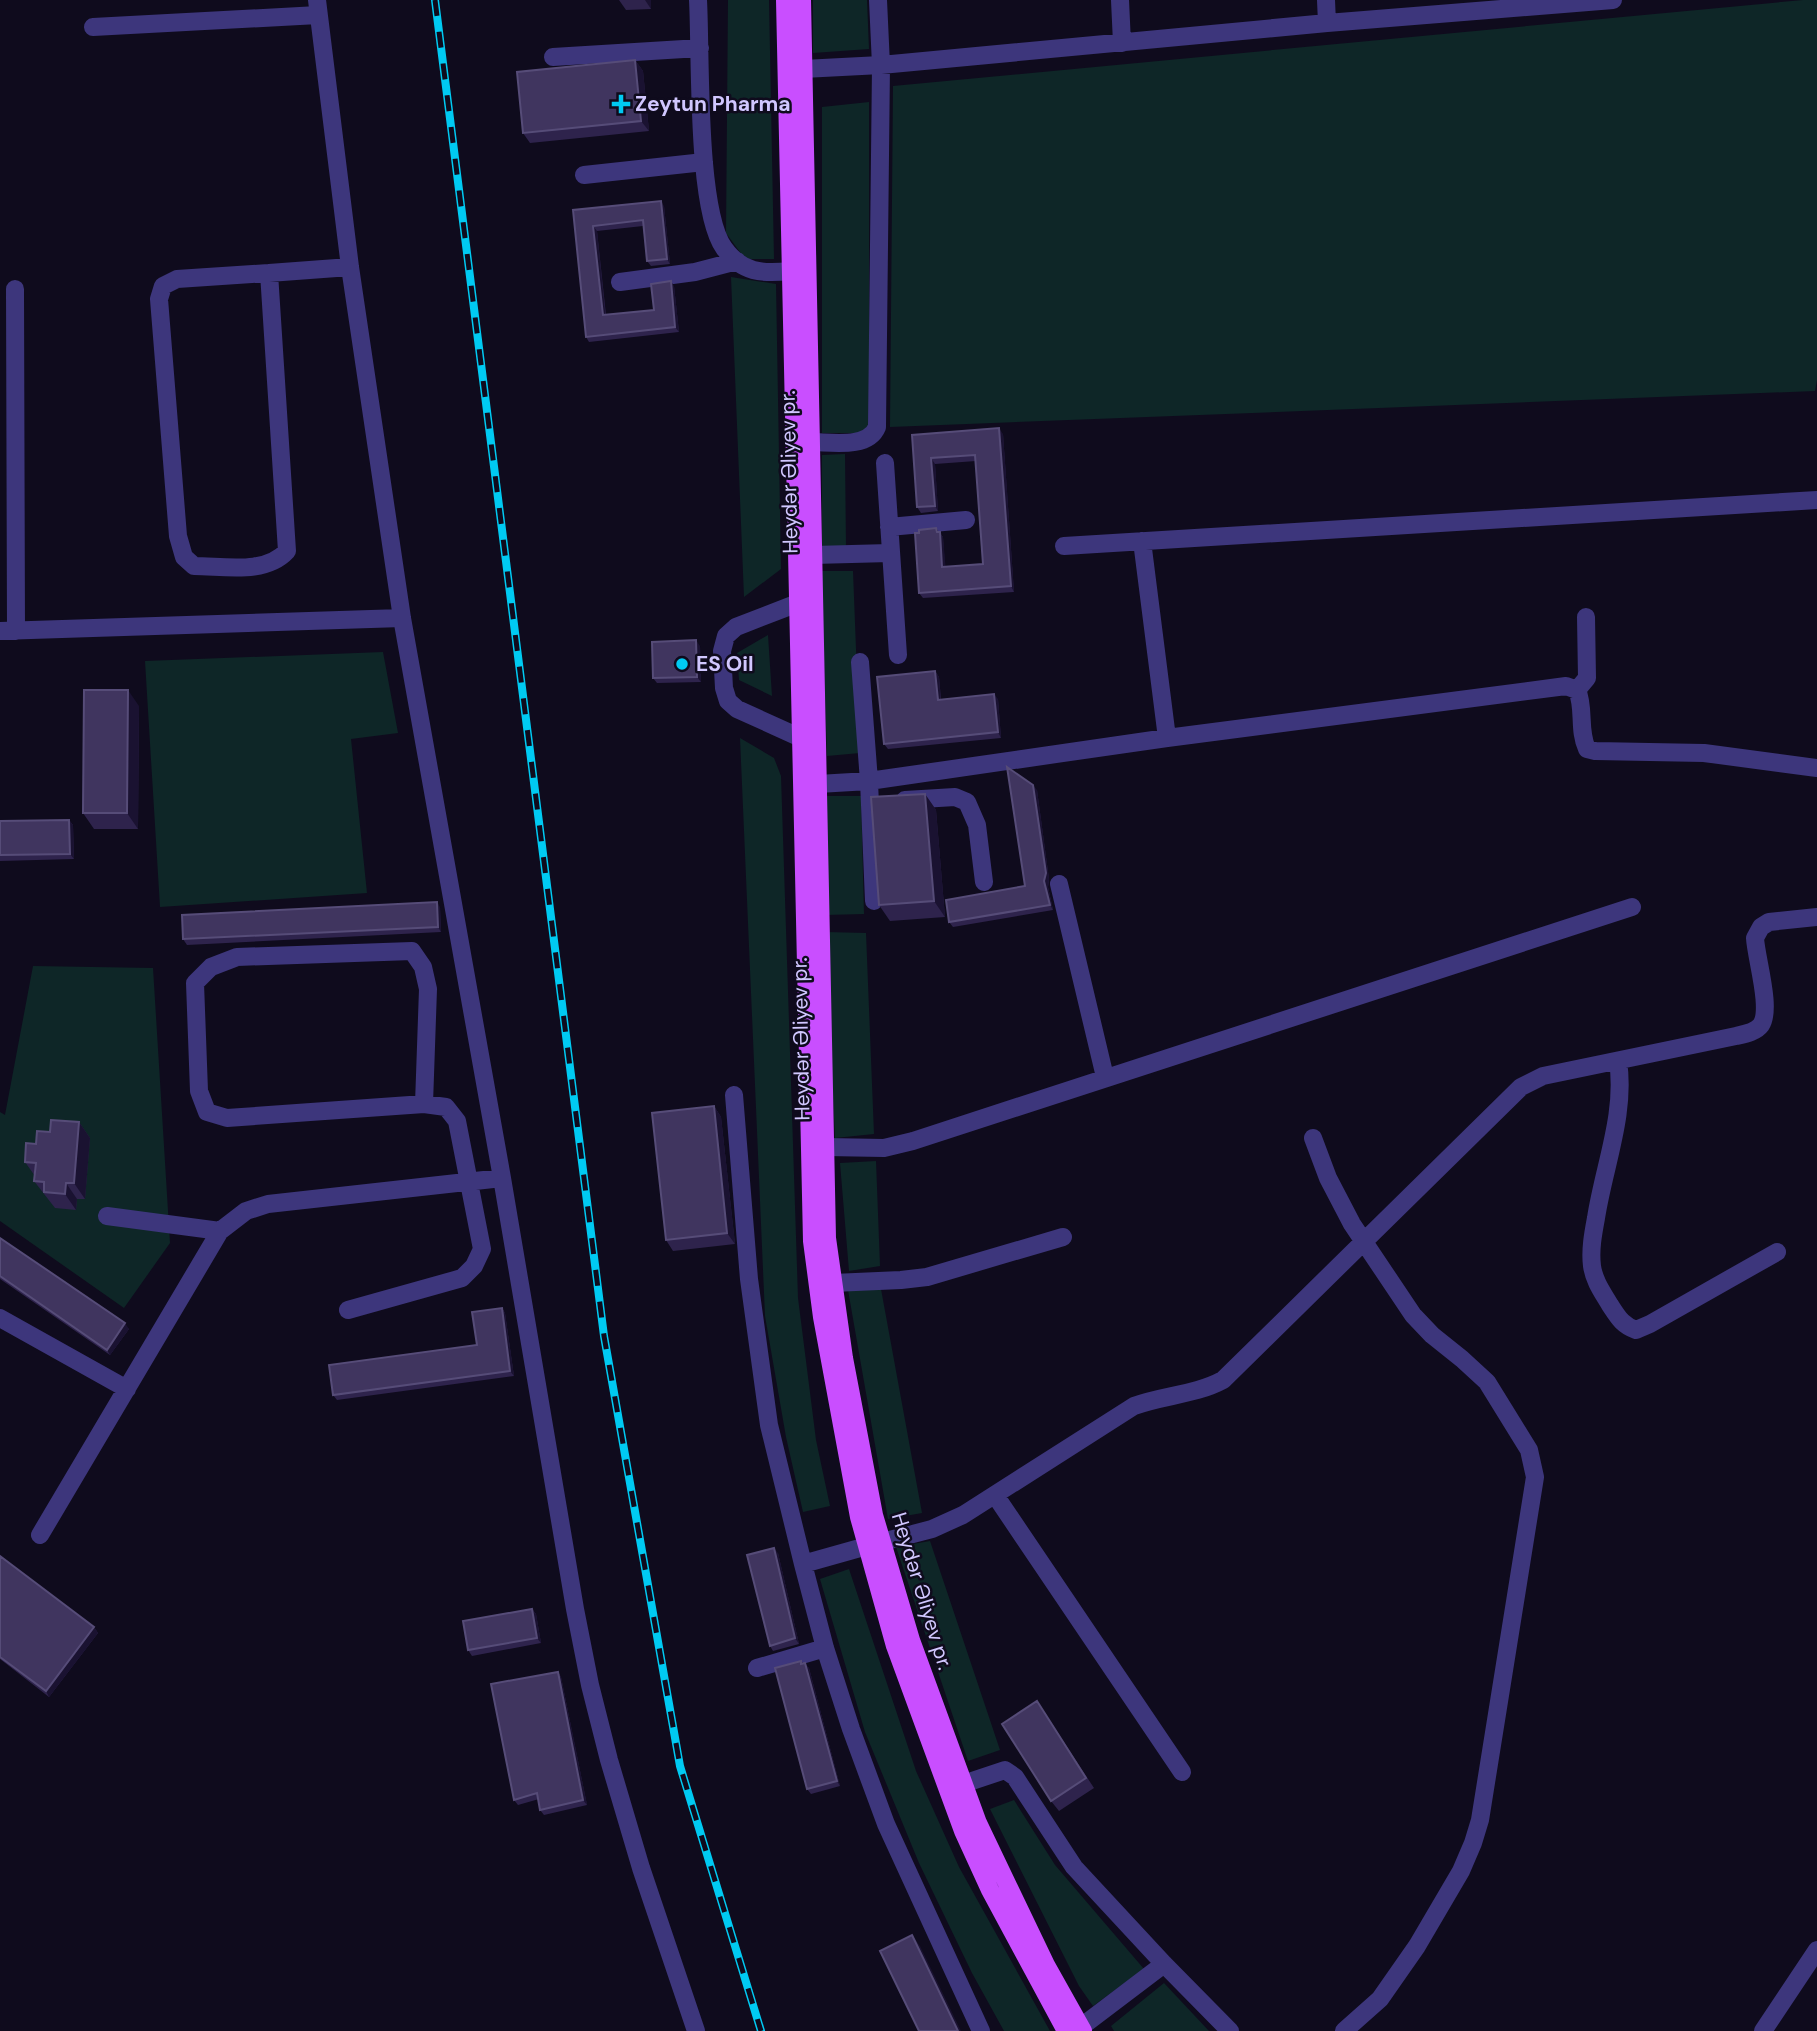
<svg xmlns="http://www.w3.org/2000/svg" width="1817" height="2031" font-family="'DM Sans',sans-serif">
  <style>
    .green { fill: #0e2627 }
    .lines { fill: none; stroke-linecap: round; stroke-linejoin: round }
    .minor { stroke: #3d367c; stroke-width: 18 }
    .major { stroke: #c94eff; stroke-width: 18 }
    .rail-casing { stroke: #00caf2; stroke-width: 8 }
    .rail { stroke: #0f0b1d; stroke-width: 5; stroke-dasharray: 16; stroke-linecap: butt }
    .wall { fill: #2e234c }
    .shaded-wall { fill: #1a1231 }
    .building { fill: #40355f; stroke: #564c78; stroke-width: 2 }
    .poi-dot { fill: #00caf2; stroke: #0f0b1d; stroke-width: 2.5 }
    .labels { text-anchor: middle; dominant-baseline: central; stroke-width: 5; stroke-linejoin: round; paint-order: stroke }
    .poi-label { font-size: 21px; font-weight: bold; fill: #d1c7ff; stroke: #0f0b1d; text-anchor: start }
    .street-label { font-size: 21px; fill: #d1c7ff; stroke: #0f0b1d }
  </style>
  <rect width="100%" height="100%" fill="#0f0b1d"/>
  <path class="green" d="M 728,0 L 769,0 L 774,259 L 745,259 L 726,233 Z
    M 813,0 L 867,0 L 869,49 L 813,53 Z
    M 1803,0 L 1817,0 L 1817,380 L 1815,391 L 890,427 L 893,86 Z
    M 869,102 L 869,433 L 822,433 L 822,107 Z
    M 731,277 L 776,284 L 781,569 L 744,597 Z
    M 845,454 L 846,547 L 822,547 L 822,455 Z
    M 821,571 L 853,571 L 860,753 L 827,756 Z
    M 768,635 L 772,696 L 739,680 L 737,653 Z
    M 383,652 L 398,733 L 351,739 L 367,893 L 160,907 L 145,661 Z
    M 740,738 L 774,758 L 781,776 L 798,1298 L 816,1440 L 830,1506 L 803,1512 L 786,1437 L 765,1316 Z
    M 822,796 L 861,796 L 864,914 L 825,915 Z
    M 825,932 L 866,933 L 874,1134 L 835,1138 Z
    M 33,966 L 153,968 L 170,1243 L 124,1308 L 0,1221 L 0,1112 L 5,1115 Z
    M 876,1161 L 880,1266 L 849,1271 L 840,1163 Z
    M 881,1289 L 922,1513 L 888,1519 L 848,1290 Z
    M 930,1541 L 1000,1750 L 968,1761 L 896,1547 Z
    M 849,1569 L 916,1771 L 959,1867 L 1050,2031 L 1004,2031 L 972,1973 L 919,1863 L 865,1732 L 820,1579 Z
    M 1014,1800 L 1055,1865 L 1144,1969 L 1093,2006 L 1079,1986 L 990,1809 Z
    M 1164,1983 L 1209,2031 L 1114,2031 L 1111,2026 Z"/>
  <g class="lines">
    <path class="minor" d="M 317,0 L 350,267 L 402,618 L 502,1178 L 575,1609 L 590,1685 L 609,1760 L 641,1868 L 696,2031
      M 698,0 C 701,53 696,209 724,248 C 742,273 762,274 790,271
      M 1120,0 L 1122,43
      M 1326,0 L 1327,23
      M 93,27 L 318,15
      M 553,57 L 700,48
      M 803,69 L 881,65 L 1327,23 L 1613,0
      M 584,175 L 704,162
      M 269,273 L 177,279 L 163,286 L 159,299 L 178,536 L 184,557 L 194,566 C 224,566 265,575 287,551 L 269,273 L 350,267
      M 620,282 L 695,272 L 737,261
      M 15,289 L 16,631
      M 811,442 C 831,442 868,449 877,427 L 881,65 L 878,0
      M 885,463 L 898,655
      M 889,527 L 966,520
      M 1142,541 L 1167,738
      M 1064,546 L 1817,500
      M 813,555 L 890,553
      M 798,603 L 736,627 L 726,636 L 722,651 L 724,688 L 728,701 L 737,709 L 801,738
      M 0,631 L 402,618
      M 860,662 L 869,781 L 874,901
      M 1577,690 L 1587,678 L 1586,617
      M 818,784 L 869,781 L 1167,738 L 1566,686 L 1577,690 C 1585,708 1578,730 1587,749 L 1595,751 L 1704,753 L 1817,768
      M 905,800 L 955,797 L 967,802 L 977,825 L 984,882
      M 1059,884 L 1105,1077
      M 1618,1061 C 1626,1114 1604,1166 1596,1218 C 1593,1234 1590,1250 1592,1266 C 1594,1281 1603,1293 1610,1305 C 1618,1317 1622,1325 1636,1330 L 1650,1324 L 1777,1252
      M 734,1095 L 749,1279 L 769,1425 L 803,1564 L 825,1648 L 851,1729 L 886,1824 L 981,2031
      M 1313,1138 L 1328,1178 L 1352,1224 L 1413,1315 L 1432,1335 L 1462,1359 L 1487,1382 L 1529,1450 L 1535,1477 L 1480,1820 L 1473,1843 L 1461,1871 L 1417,1946 L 1380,1999 L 1344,2031
      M 826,1147 L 884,1148 L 913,1141 L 1632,907
      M 107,1216 L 220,1231
      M 833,1283 L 901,1280 L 927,1277 L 1063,1237
      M 348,1310 L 462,1278 L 474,1266 L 482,1249 L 457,1121 L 446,1107 L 424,1104 L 227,1118 L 207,1112 L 199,1091 L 195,983 L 211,967 L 237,957 L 412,951 L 423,967 L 428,989 L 424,1104
      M 0,1318 L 127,1389
      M 995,1495 L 1182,1772
      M 40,1535 L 220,1231 L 246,1211 L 268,1204 L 502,1178
      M 882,1542 L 932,1529 L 963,1515 L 1134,1406 C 1164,1395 1195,1395 1223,1380 L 1521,1087 L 1543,1076 L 1736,1036 C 1745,1034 1756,1032 1761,1025 C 1772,1009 1756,958 1755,938 L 1761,927 L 1769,922 L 1817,917
      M 803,1564 L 867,1546
      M 757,1668 L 825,1648
      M 963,1784 L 1005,1770 L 1015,1777 L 1074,1867 L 1164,1964 L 1230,2031
      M 1081,2027 L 1164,1964
      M 1763,2031 L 1817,1950"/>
    <path class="major" d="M 785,0 L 812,1241 L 822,1317 L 859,1517 L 895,1646 L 963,1831 L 990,1890 L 1066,2031
      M 802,0 L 827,1238 L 844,1358 L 874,1515 L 911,1640 L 978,1823 L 1046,1965 L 1083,2031"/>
    <defs>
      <path id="rail" d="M 435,0 L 604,1336 L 680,1766 L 761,2031"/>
    </defs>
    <use href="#rail" class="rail-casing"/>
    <use href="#rail" class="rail"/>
  </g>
  <path class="wall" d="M 619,0 L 651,0 L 651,9 L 626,10 Z
    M 635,60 L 643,71 L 649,131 L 530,143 L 523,133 Z
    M 664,206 L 670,264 L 651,266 L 647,261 L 643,226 L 597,231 L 606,315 L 654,310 L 674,286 L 679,332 L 589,342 L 586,337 L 573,210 Z
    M 1003,434 L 1014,592 L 923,598 L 919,593 L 939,532 L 943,537 L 945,567 L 983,564 L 976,461 L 935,464 L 938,511 L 921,513 L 917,507 L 912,435 Z
    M 700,646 L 701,682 L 657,683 L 653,678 Z
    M 935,671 L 939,677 L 941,699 L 998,699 L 1001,738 L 888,749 L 884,744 Z
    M 139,706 L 138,829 L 94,829 L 83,813 Z
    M 1037,790 L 1049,879 L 1048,887 L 1053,910 L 953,927 L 949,922 L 1025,886 Z
    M 925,794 L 936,810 L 945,917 L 890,921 L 879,905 Z
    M 69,820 L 73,825 L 74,859 L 0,861 L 0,821 Z
    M 440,907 L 441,932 L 187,945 L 183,939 Z
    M 714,1106 L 721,1117 L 735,1244 L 673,1251 L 666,1240 Z
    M 79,1122 L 90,1138 L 85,1199 L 77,1199 L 76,1210 L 55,1208 L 34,1181 L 35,1176 L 25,1162 L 36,1144 L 50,1132 Z
    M 0,1238 L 129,1329 L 110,1355 L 0,1279 Z
    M 502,1308 L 505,1313 L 514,1376 L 337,1400 L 333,1395 L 477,1345 Z
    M 778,1553 L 799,1644 L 773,1651 L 770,1646 Z
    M 0,1556 L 94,1627 L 98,1633 L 49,1697 L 0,1659 Z
    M 532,1609 L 536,1614 L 541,1643 L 472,1656 L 468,1650 Z
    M 801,1661 L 809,1668 L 840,1786 L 811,1794 L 807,1789 Z
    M 558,1672 L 561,1677 L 587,1805 L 544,1815 L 540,1810 L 539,1799 L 518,1805 L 514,1800 Z
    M 1037,1701 L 1094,1788 L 1059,1811 L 1051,1801 Z"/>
  <path class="shaded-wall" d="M 645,0 L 651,0 L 651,9 Z
    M 635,60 L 643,71 L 649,131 L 641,121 Z
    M 661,201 L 664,206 L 670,264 L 667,259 Z
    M 593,226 L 597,231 L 606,321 L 603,315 Z
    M 671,281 L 674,286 L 679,332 L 675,327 Z
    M 999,428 L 1003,434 L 1014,592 L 1011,586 Z
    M 931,458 L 935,464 L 938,511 L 935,506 Z
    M 936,528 L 943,537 L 946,572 L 942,567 Z
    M 696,640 L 700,646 L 701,682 L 697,677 Z
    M 935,671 L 939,677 L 941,705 L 938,700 Z
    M 128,690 L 139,706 L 138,829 L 127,813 Z
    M 994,694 L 998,699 L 1001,738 L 998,732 Z
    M 1033,785 L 1037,790 L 1049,879 L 1048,887 L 1053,910 L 1050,905 L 1044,881 Z
    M 925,794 L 936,810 L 945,917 L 934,901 Z
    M 69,820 L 73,825 L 74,859 L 70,854 Z
    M 437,902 L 440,907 L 441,932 L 438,927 Z
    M 714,1106 L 721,1117 L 735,1244 L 727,1233 Z
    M 79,1122 L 90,1138 L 85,1199 L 74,1183 Z
    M 66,1183 L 77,1199 L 76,1210 L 65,1194 Z
    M 502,1308 L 505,1313 L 514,1376 L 510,1371 Z
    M 125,1323 L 129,1329 L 110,1355 L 107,1350 Z
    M 774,1548 L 778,1553 L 799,1644 L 795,1638 Z
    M 532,1609 L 536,1614 L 541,1643 L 537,1638 Z
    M 94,1627 L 98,1633 L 49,1697 L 46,1691 Z
    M 805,1663 L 809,1668 L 840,1786 L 837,1781 Z
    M 558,1672 L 561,1677 L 587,1805 L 583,1800 Z
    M 912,1935 L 920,1946 L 961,2031 L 958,2031 Z"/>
  <path class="building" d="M 635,60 L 641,121 L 523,133 L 517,72 Z
    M 661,201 L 667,259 L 647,261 L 643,220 L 593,226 L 603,315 L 654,310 L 651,284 L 671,281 L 675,327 L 586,337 L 573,210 Z
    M 999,428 L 1011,586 L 919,593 L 915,533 L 919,533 L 919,530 L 936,528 L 937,532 L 940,532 L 942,567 L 983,564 L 975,455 L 931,458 L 935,506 L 917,507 L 912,435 Z
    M 696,640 L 697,677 L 653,678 L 652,642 Z
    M 935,671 L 938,700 L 994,694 L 998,732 L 884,744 L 877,677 Z
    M 84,690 L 128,690 L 127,813 L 83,813 Z
    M 1007,767 L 1033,785 L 1046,873 L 1044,881 L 1050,905 L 949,922 L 946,900 L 1025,886 Z
    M 925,794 L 934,901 L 879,905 L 871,797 Z
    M 69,820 L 70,854 L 0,855 L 0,821 Z
    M 437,902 L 438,927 L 183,939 L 182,915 Z
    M 714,1106 L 727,1233 L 666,1240 L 652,1113 Z
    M 51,1120 L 79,1122 L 74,1183 L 66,1183 L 65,1194 L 44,1192 L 44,1182 L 34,1181 L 36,1163 L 25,1162 L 26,1143 L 36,1144 L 37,1131 L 50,1132 Z
    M 0,1238 L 125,1323 L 107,1350 L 0,1276 Z
    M 502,1308 L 510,1371 L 333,1395 L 329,1365 L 477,1345 L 472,1312 Z
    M 774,1548 L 795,1638 L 770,1646 L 747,1555 Z
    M 0,1556 L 94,1627 L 46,1691 L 0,1657 Z
    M 532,1609 L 537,1638 L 468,1650 L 463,1621 Z
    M 801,1661 L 801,1664 L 805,1663 L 837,1781 L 807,1789 L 775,1668 Z
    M 558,1672 L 583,1800 L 540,1810 L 537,1793 L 514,1800 L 491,1684 Z
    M 1037,1701 L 1086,1778 L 1051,1801 L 1002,1724 Z
    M 912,1935 L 958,2031 L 919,2031 L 880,1951 Z"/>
  <g class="poi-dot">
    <path d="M617.5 93.5h7v7h7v7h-7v7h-7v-7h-7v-7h7z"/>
    <circle cx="682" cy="664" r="7"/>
  </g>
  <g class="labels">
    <g class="poi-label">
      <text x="635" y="104">Zeytun Pharma</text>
      <text x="696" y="664">ES Oil</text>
    </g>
    <g class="street-label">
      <text transform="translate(789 472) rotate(-91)">Heydər Əliyev pr.</text>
      <text transform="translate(801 1039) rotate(-91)">Heydər Əliyev pr.</text>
      <text transform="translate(922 1591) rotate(73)">Heydər Əliyev pr.</text>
    </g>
  </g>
</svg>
